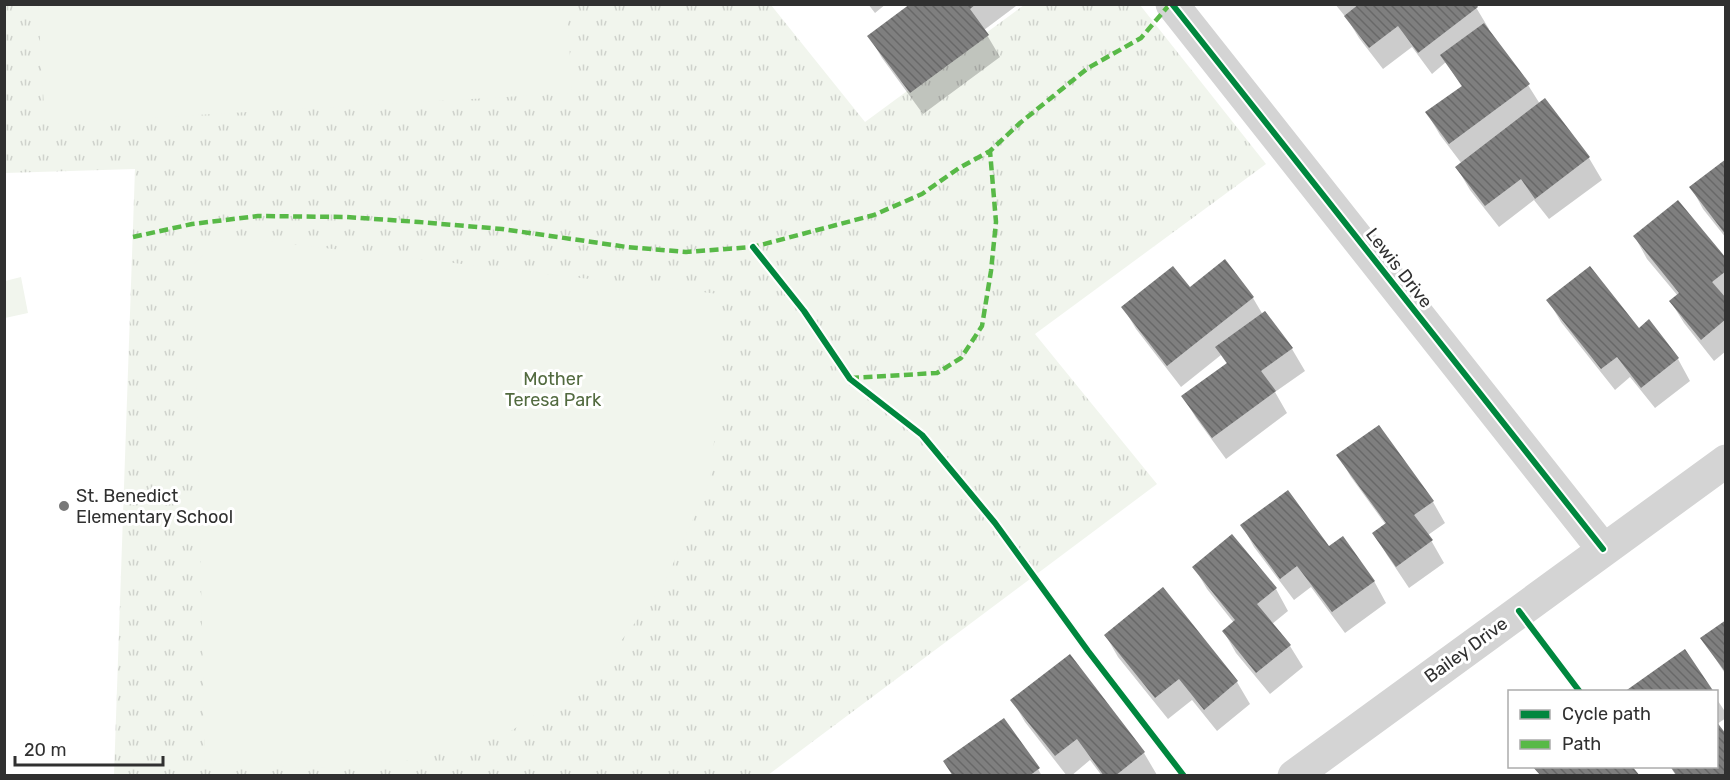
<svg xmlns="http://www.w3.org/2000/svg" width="1730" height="780" font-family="Rubik,sans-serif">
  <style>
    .park { fill: url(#park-tufts) }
    .pitch { fill: #f1f5ed }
    .shadow { fill: #0003 }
    .building { fill: url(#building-back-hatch) }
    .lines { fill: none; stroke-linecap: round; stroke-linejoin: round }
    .minor { stroke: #d4d4d4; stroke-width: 33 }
    .quiet { stroke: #58b947; stroke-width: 4.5; stroke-dasharray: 9 4.5; stroke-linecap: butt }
    .cycleway-casing { stroke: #fff; stroke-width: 10 }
    .cycleway { stroke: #00873e; stroke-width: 6 }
    .poi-dot { fill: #787878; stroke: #fff; stroke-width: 2 }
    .labels { text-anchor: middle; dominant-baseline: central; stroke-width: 6; stroke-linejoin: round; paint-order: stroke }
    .street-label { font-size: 18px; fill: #303030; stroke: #fff }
    .park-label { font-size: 18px; fill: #526a3f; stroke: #fff }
    .poi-label { font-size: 18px; fill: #303030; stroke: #fff; text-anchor: start }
  </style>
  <defs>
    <pattern id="park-tufts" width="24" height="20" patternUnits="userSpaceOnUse" patternTransform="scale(1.5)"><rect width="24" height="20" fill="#f1f5ed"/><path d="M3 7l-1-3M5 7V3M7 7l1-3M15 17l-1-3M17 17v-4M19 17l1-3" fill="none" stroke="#cfd2cc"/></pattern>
    <pattern id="building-back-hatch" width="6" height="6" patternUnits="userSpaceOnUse" patternTransform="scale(1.5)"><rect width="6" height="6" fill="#7f7f7f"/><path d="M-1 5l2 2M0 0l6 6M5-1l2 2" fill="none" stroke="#686868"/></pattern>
  </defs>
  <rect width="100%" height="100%" fill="#fff"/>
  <path class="park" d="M 4,5 L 771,5 L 865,122 L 1024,5 L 1140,5 L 1266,164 L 1035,334 L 1157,484 L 768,775 L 114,775 L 135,169 L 5,173 Z"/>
  <path class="pitch" d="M 38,5 L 567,5 L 572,93 L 45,124 Z
    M 222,236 L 719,294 L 722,365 L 710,481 L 663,586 L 595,675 L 502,737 L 374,769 L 205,765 L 194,264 Z
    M 21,277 L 28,313 L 5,318 L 5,281 Z"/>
  <path class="shadow" d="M 868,4 L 886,4 L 875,13 Z
    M 912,4 L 1015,4 L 1016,6 L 984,30 L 1000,57 L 923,114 L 882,58 L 869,36 Z
    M 1335,4 L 1474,4 L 1489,29 L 1487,30 L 1528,85 L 1540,104 L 1545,100 L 1589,158 L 1602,180 L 1549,219 L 1534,200 L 1499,227 L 1470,190 L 1457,168 L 1462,164 L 1440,135 L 1427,113 L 1462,87 L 1446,62 L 1432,74 L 1412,47 L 1383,69 L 1359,38 L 1348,20 Z
    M 1726,161 L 1726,238 L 1703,209 L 1691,187 Z
    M 1635,237 L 1726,260 L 1726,351 L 1714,361 L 1684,323 L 1671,302 L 1678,296 L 1647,259 Z
    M 1225,262 L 1253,298 L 1263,315 L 1265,313 L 1292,349 L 1305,371 L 1275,392 L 1287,413 L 1226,459 L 1196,418 L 1183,396 L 1227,364 L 1221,355 L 1181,387 L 1136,329 L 1123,307 L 1189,290 Z
    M 1548,300 L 1638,330 L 1649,321 L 1678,359 L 1690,381 L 1655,408 L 1630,377 L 1615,390 L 1561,322 Z
    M 1338,455 L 1433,502 L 1445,523 L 1428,535 L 1444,563 L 1409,588 L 1387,555 L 1374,533 L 1386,525 L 1351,477 Z
    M 1242,525 L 1329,548 L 1374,581 L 1386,603 L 1345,633 L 1311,587 L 1294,600 L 1254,547 Z
    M 1232,536 L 1276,589 L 1288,611 L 1272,624 L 1290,646 L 1303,667 L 1270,694 L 1236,653 L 1224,632 L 1234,623 L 1207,589 L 1194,567 Z
    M 1162,589 L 1237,682 L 1250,704 L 1217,731 L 1192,700 L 1168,719 L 1118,657 L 1106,636 Z
    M 1726,622 L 1726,675 L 1702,638 Z
    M 1716,698 L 1726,713 L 1726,718 L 1717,724 L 1726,776 L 1676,776 L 1670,766 L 1716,766 Z
    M 1012,700 L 1144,753 L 1157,775 L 1102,776 L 1090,760 L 1071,776 L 1067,776 L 1025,722 Z
    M 1038,769 L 1042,776 L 953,776 Z"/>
  <path class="building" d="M 910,4 L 976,4 L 970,9 L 989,35 L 910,93 L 867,36 Z
    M 1359,4 L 1476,4 L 1478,7 L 1418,53 L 1398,26 L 1369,48 L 1344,16 Z
    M 1484,23 L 1530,84 L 1449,144 L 1425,112 L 1462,86 L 1440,55 Z
    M 1545,98 L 1590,157 L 1535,199 L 1521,179 L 1485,206 L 1455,167 Z
    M 1726,159 L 1726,235 L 1689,187 Z
    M 1678,200 L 1726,258 L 1726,271 L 1712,282 L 1726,298 L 1726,319 L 1701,340 L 1669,301 L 1679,293 L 1633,236 Z
    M 1225,259 L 1254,297 L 1167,366 L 1121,307 L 1173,266 L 1190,287 Z
    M 1590,266 L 1639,328 L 1649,319 L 1679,358 L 1641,388 L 1617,357 L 1601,369 L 1546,300 Z
    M 1265,311 L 1293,348 L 1261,371 L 1276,391 L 1212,438 L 1181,396 L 1227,363 L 1215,347 Z
    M 1379,425 L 1434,501 L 1414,515 L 1433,540 L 1396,567 L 1372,533 L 1386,523 L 1336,455 Z
    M 1288,490 L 1329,546 L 1343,536 L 1375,581 L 1332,612 L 1297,566 L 1280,579 L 1240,525 Z
    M 1232,534 L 1277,588 L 1257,604 L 1291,645 L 1256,673 L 1222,631 L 1235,620 L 1192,567 Z
    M 1163,587 L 1238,681 L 1204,710 L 1179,679 L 1155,698 L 1104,635 Z
    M 1726,620 L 1726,673 L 1700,638 Z
    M 1685,649 L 1714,692 L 1624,692 L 1672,658 Z
    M 1070,654 L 1145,752 L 1115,776 L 1104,776 L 1077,739 L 1055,756 L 1010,700 Z
    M 1004,718 L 1040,768 L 1029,776 L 953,776 L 943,761 Z
    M 1716,721 L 1726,734 L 1726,776 L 1677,776 L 1670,766 L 1716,766 Z
    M 1532,766 L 1632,766 L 1640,776 L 1541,776 Z"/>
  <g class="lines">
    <path class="minor" d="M 1172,4 L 1603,549
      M 1294,776 L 1726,461"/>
    <path class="quiet" d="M 133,237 L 192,224 L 258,216 L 346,217 L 419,222 L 502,229 L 627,247 L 686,252 L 753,247 L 874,215 L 922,194 L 959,168 L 990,151 L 1020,123 L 1088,68 L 1141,38 L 1170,4
      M 850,378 L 937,373 L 961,358 L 982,326 L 991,271 L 996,222 L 990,151"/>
    <defs>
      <path id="cycleway" d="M 1172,4 L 1603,549
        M 753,247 L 804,311 L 850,379 L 922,435 L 995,523 L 1088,651 L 1184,776
        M 1519,611 L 1580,692"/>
    </defs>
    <use href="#cycleway" class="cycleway-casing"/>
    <use href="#cycleway" class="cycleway"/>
  </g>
  <circle class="poi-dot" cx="64" cy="506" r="6"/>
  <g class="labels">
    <g class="street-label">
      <text transform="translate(1399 268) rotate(52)">Lewis Drive</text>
      <text transform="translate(1466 650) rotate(-36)">Bailey Drive</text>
    </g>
    <g class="park-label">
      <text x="553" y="379">Mother<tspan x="553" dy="21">Teresa Park</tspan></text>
    </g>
    <g class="poi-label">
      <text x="76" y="496">St. Benedict<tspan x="76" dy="21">Elementary School</tspan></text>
    </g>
  </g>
  <rect width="1730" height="780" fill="none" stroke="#303030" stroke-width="12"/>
  <rect x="1508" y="690" width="210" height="78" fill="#ffffff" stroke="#acacac" stroke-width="1.5"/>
  <rect x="1520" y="710" width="30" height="9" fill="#00873e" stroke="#acacac" stroke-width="1.5"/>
  <text x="1562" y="720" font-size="18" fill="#303030">Cycle path</text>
  <rect x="1520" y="740" width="30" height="9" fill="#58b947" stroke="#acacac" stroke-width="1.5"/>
  <text x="1562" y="750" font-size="18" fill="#303030">Path</text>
  <path d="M15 756v9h148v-9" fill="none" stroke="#303030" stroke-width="3"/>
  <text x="24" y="756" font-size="18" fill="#303030" stroke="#ffffff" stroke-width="4.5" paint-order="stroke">20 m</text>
</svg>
